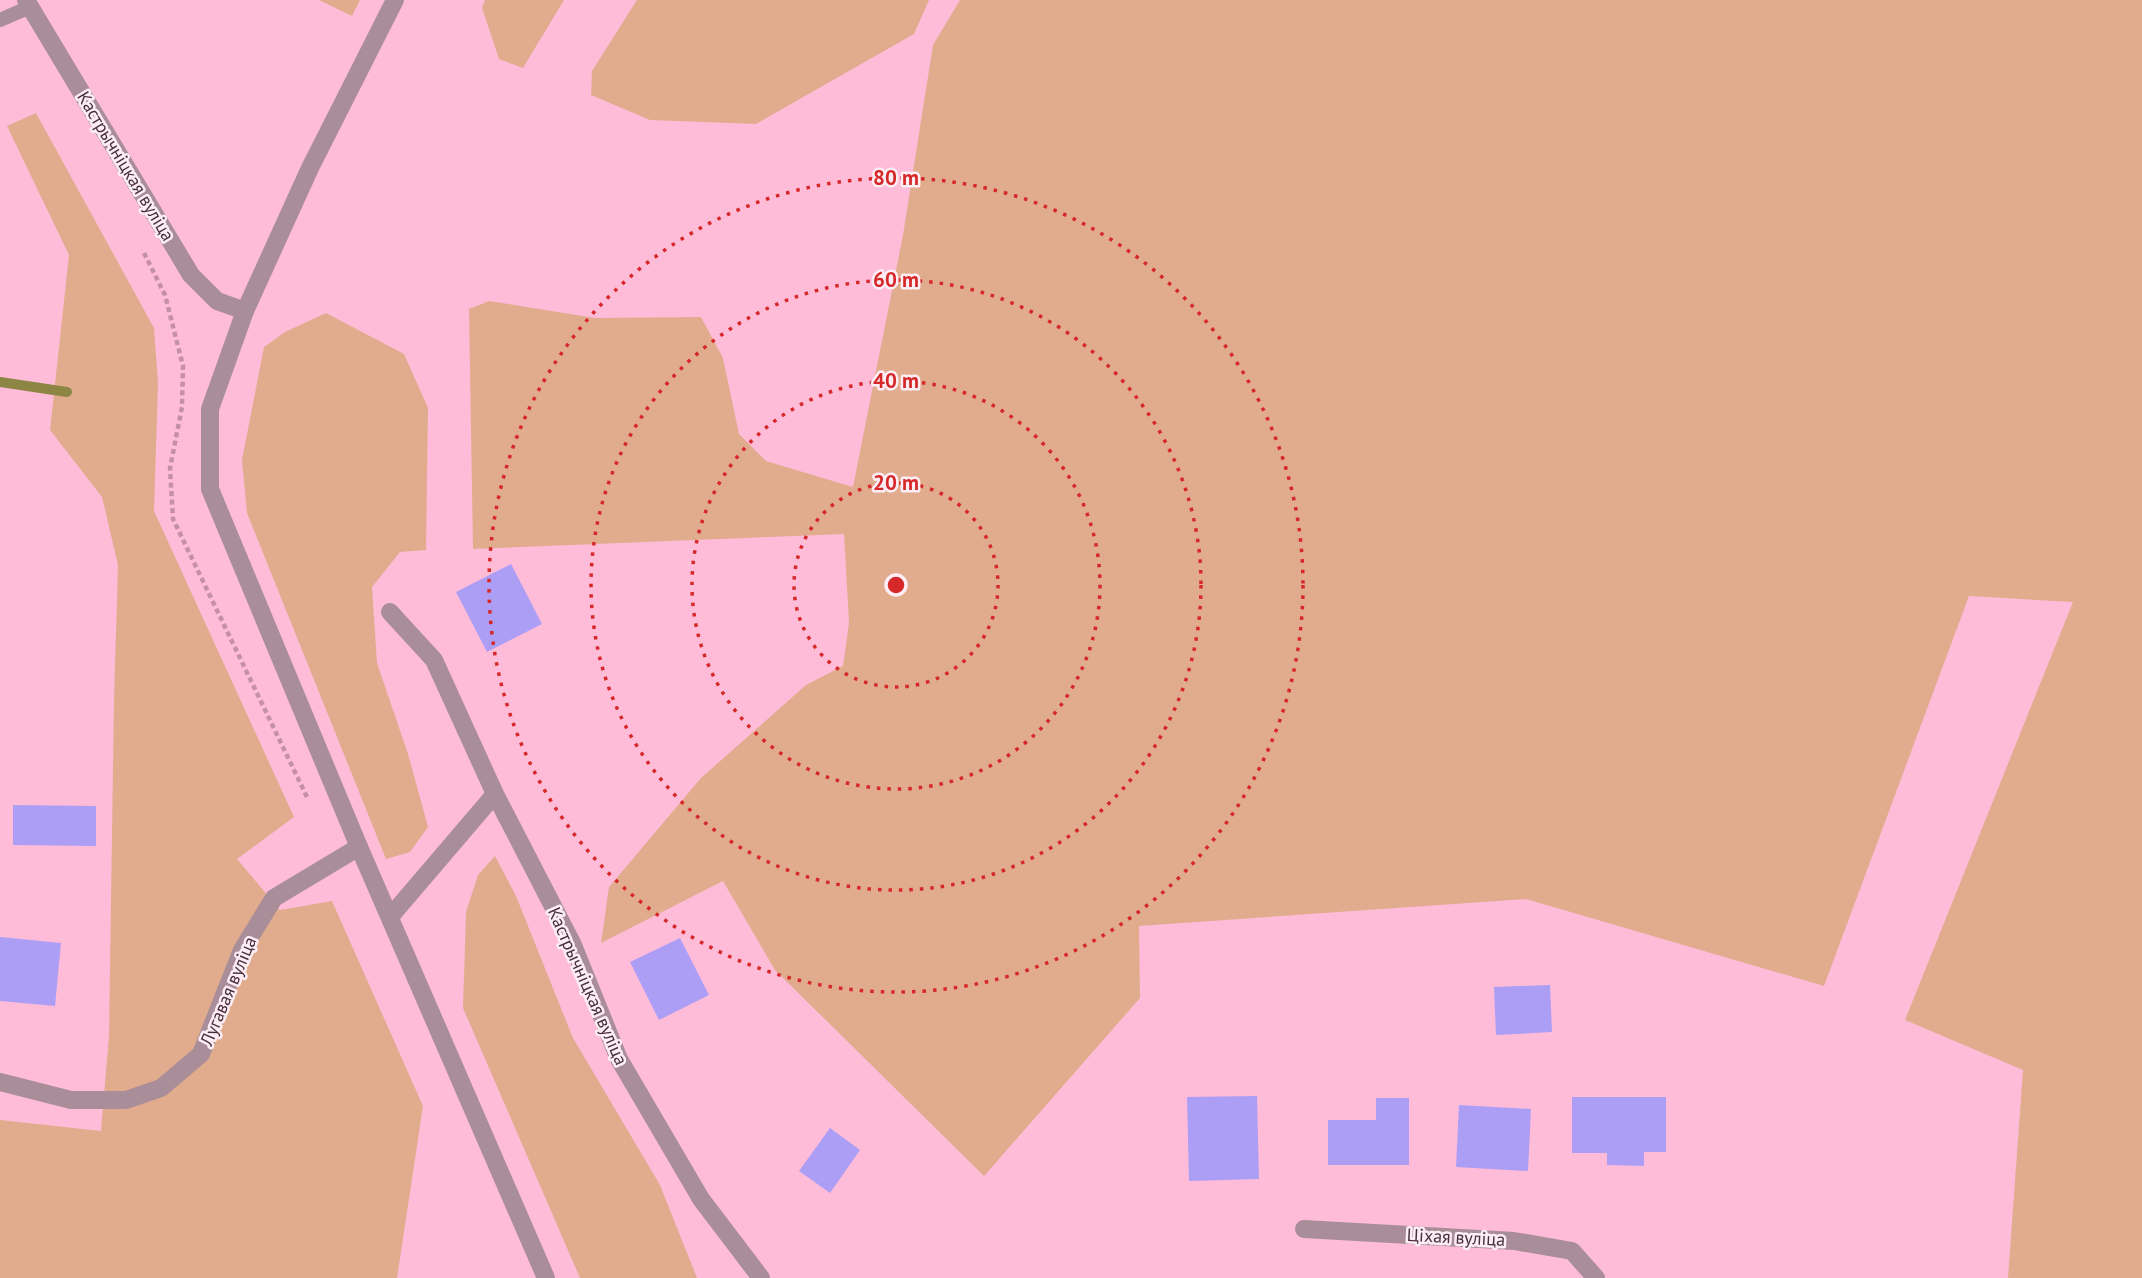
<svg xmlns="http://www.w3.org/2000/svg" width="2142" height="1278" font-family="'PT Sans',sans-serif">
  <style>
    .green { fill: #e1ac8e }
    .lines { fill: none; stroke-linecap: round; stroke-linejoin: round }
    .stream { stroke: #8c8543; stroke-width: 10 }
    .building { fill: #ac9ef5 }
    .path { stroke: #c58fa7; stroke-width: 4.5; stroke-dasharray: 5 3.5; stroke-linecap: butt }
    .service { stroke: #a98d99; stroke-width: 14 }
    .minor { stroke: #a98d99; stroke-width: 18 }
    .tertiary { stroke: #a98d99; stroke-width: 18 }
    .ring { fill: none; stroke: #d62828; stroke-width: 3.5; stroke-dasharray: 3.5 7 }
    .labels { text-anchor: middle; dominant-baseline: central; stroke-width: 5; stroke-linejoin: round; paint-order: stroke }
    .street-label { font-size: 18px; fill: #492f3b; stroke: #fceef4 }
    .centre { fill: #d62828; stroke: #fceef4; stroke-width: 3.5 }
    .ring-label { font-size: 21px; text-anchor: middle; font-weight: bold; fill: #d62828; stroke: #fceef4; stroke-width: 5; stroke-linejoin: round; paint-order: stroke }
  </style>
  <rect width="100%" height="100%" fill="#febcd9"/>
  <path class="green" d="M 319,0 L 360,0 L 352,16 Z
    M 485,0 L 564,0 L 523,68 L 499,59 L 482,8 Z
    M 637,0 L 929,0 L 914,34 L 756,124 L 650,120 L 591,95 L 592,71 Z
    M 960,0 L 2142,0 L 2142,1278 L 2008,1278 L 2023,1070 L 1905,1020 L 2073,602 L 1969,596 L 1824,986 L 1526,899 L 1139,926 L 1140,998 L 984,1176 L 775,970 L 723,881 L 601,943 L 609,887 L 701,778 L 806,685 L 843,666 L 849,623 L 844,534 L 473,549 L 469,309 L 489,301 L 595,318 L 701,317 L 723,358 L 739,434 L 766,461 L 853,487 L 903,235 L 933,45 Z
    M 36,113 L 154,328 L 158,383 L 154,511 L 294,817 L 237,859 L 280,910 L 332,901 L 423,1106 L 397,1278 L 0,1278 L 0,1120 L 101,1131 L 109,1036 L 114,699 L 118,565 L 102,497 L 50,430 L 69,255 L 7,126 Z
    M 326,313 L 404,354 L 428,408 L 426,550 L 400,552 L 372,587 L 377,663 L 408,754 L 428,827 L 410,852 L 386,859 L 247,513 L 242,460 L 264,347 L 285,332 Z
    M 495,856 L 516,896 L 573,1038 L 660,1185 L 697,1278 L 580,1278 L 463,1008 L 466,912 L 478,875 Z"/>
  <g class="lines">
    <path class="stream" d="M 0,382 L 67,392"/>
  </g>
  <path class="building" d="M 511,564 L 542,624 L 487,652 L 456,592 Z
    M 13,805 L 96,806 L 96,846 L 13,845 Z
    M 0,937 L 61,943 L 55,1006 L 0,1001 Z
    M 680,938 L 709,995 L 659,1020 L 630,962 Z
    M 1550,985 L 1552,1032 L 1496,1035 L 1494,987 Z
    M 1257,1096 L 1259,1179 L 1189,1181 L 1187,1097 Z
    M 1572,1097 L 1666,1097 L 1666,1152 L 1644,1152 L 1644,1166 L 1607,1165 L 1607,1153 L 1572,1153 Z
    M 1376,1098 L 1409,1098 L 1409,1165 L 1328,1165 L 1328,1120 L 1376,1120 Z
    M 1459,1105 L 1531,1109 L 1528,1171 L 1456,1167 Z
    M 830,1128 L 860,1150 L 830,1193 L 799,1171 Z"/>
  <g class="lines">
    <path class="path" d="M 144,253 L 165,295 L 183,366 L 182,407 L 170,468 L 173,519 L 307,797"/>
    <path class="service" d="M 0,20 L 30,7"/>
    <path class="minor" d="M 26,0 L 191,275 L 217,301 L 245,311
      M 390,612 L 434,660 L 495,794 L 573,945 L 619,1059 L 701,1199 L 761,1278
      M 390,917 L 495,794
      M 0,1082 L 71,1100 L 126,1100 L 161,1088 L 201,1054 L 242,950 L 274,898 L 359,847
      M 1304,1229 L 1514,1241 L 1572,1251 L 1596,1278"/>
    <path class="tertiary" d="M 395,0 L 310,168 L 245,311 L 210,409 L 210,489 L 359,847 L 546,1278"/>
  </g>
  <g class="ring">
    <circle cx="896" cy="585" r="102"/>
    <circle cx="896" cy="585" r="204"/>
    <circle cx="896" cy="585" r="305"/>
    <circle cx="896" cy="585" r="407"/>
  </g>
  <g class="labels">
    <g class="street-label">
      <text transform="translate(126 166) rotate(59)">Кастрычніцкая вуліца</text>
      <text transform="translate(588 986) rotate(66)">Кастрычніцкая вуліца</text>
      <text transform="translate(228 991) rotate(-67)">Лугавая вуліца</text>
      <text transform="translate(1456 1237) rotate(3)">Ціхая вуліца</text>
    </g>
  </g>
  <circle cx="896" cy="585" r="10" class="centre"/>
  <g class="ring-label">
    <text x="896" y="185">80 m</text>
    <text x="896" y="287">60 m</text>
    <text x="896" y="388">40 m</text>
    <text x="896" y="490">20 m</text>
  </g>
</svg>
